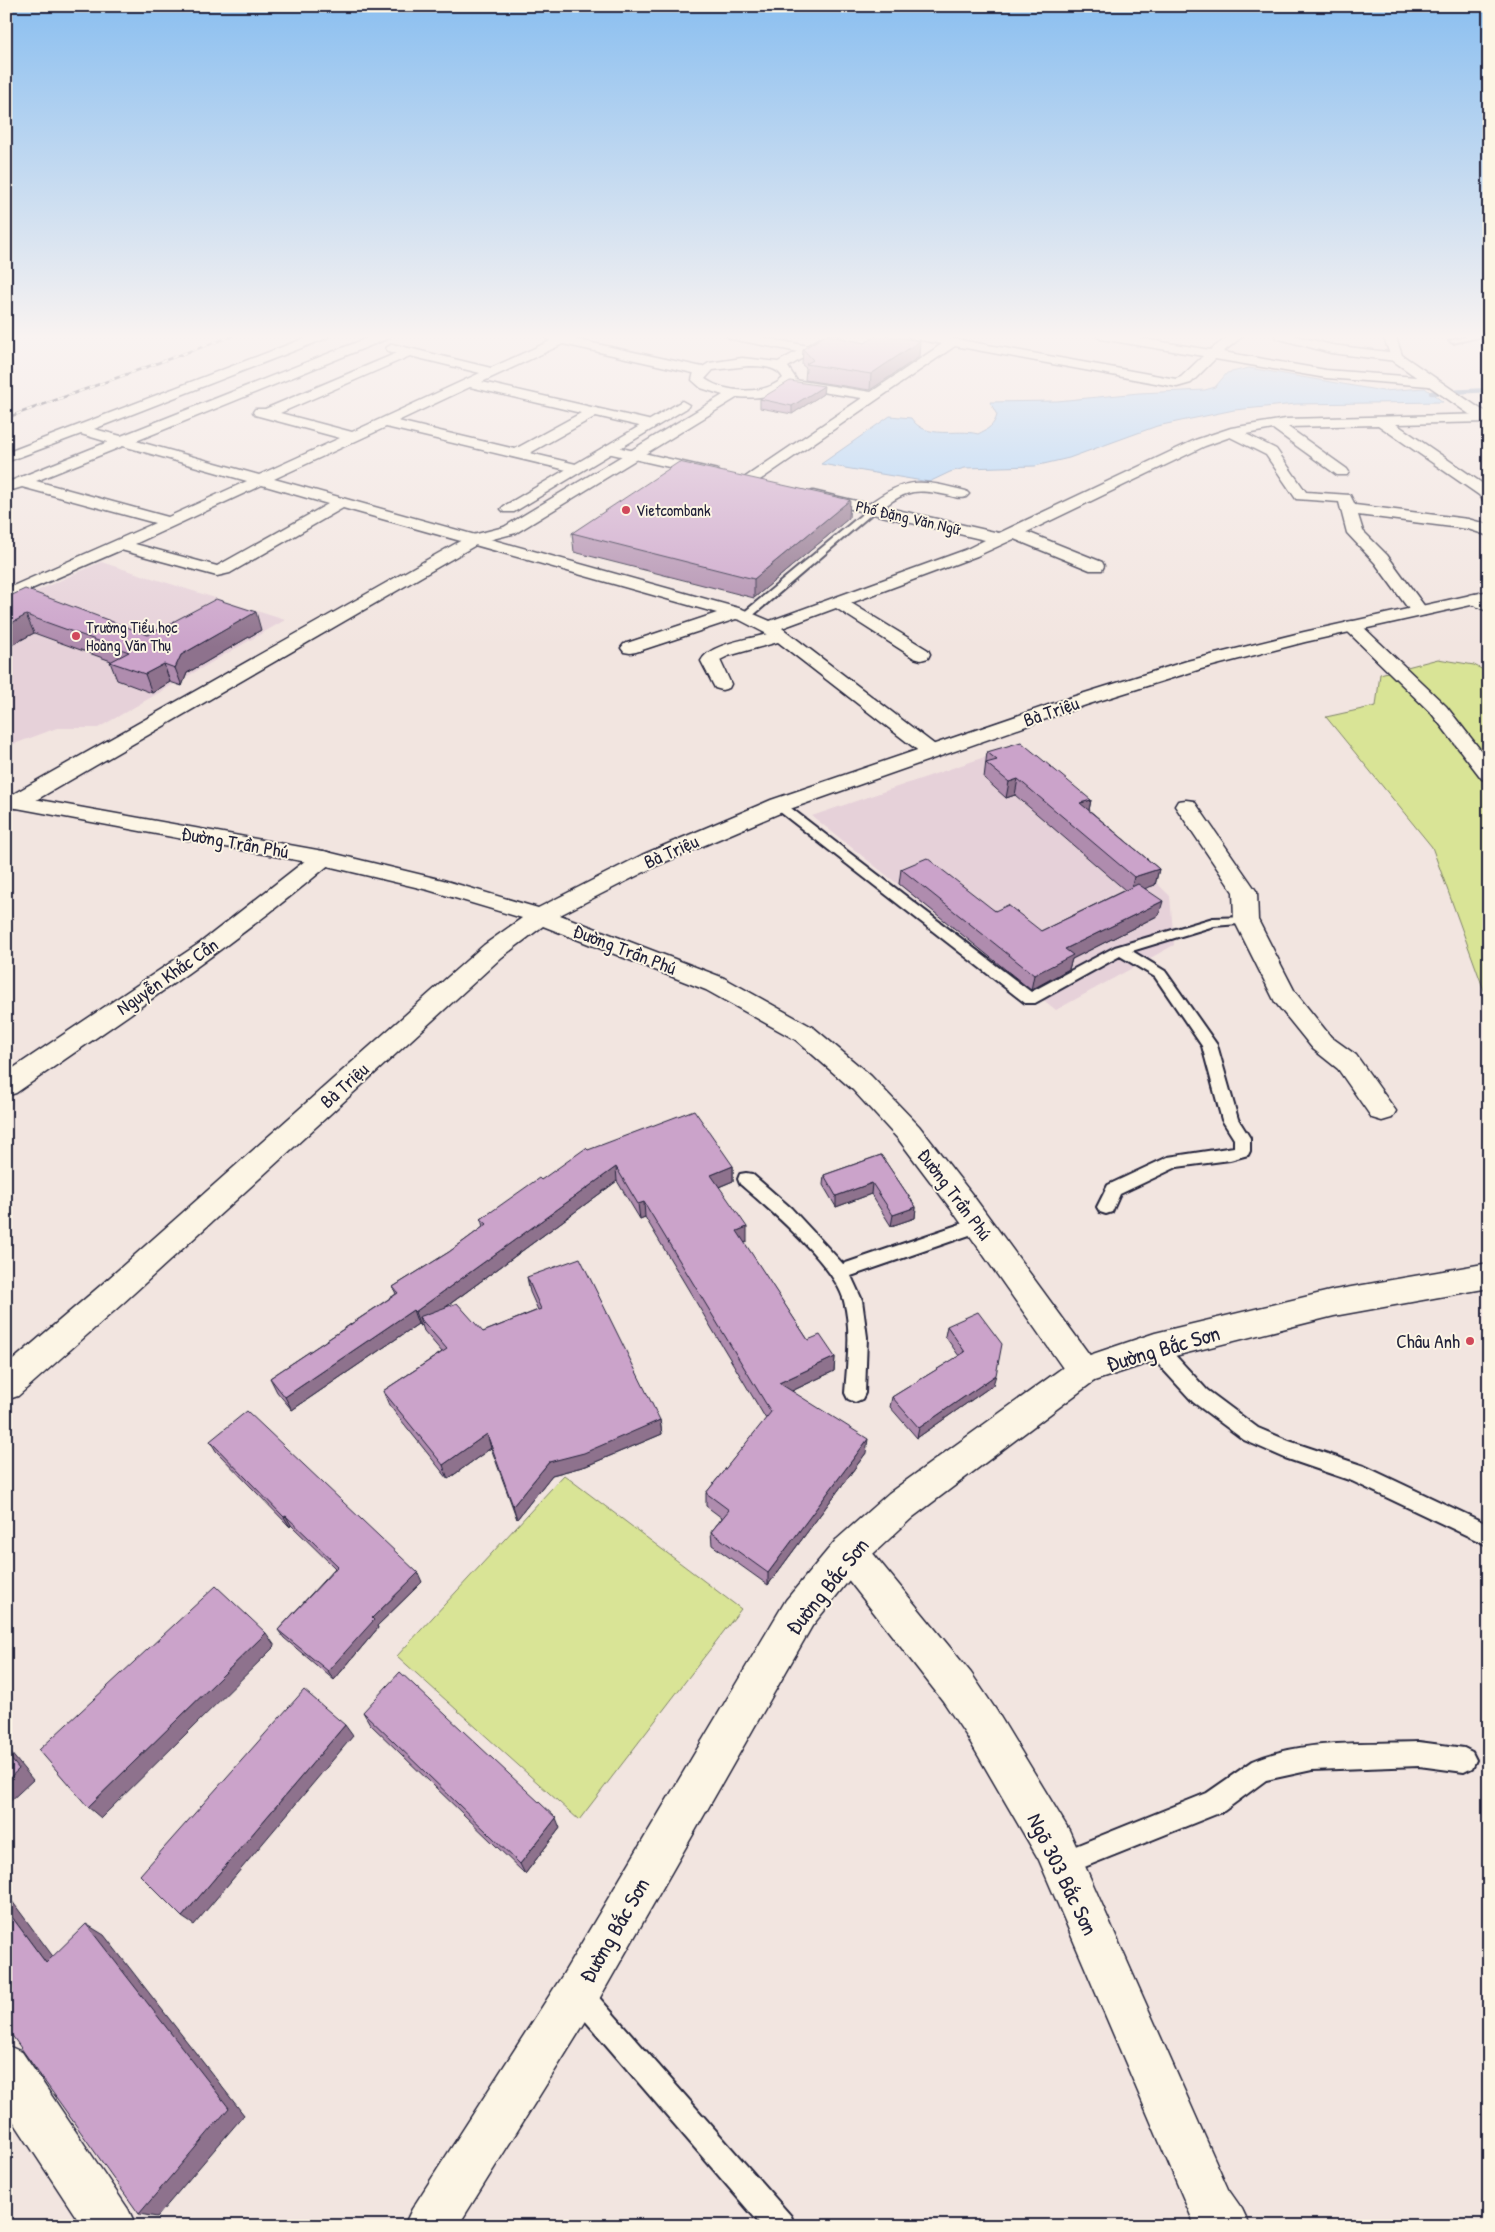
<svg xmlns="http://www.w3.org/2000/svg" width="1495" height="2232" font-family="'Patrick Hand',sans-serif">
  <style>
    .built { fill: #e6d1d9 }
    .green { fill: #d9e496; stroke: #7e8368 }
    .water { fill: #a0cffc; stroke: #6e8aaf }
    .lines { fill: none; stroke-linecap: round; stroke-linejoin: round }
    .stream { stroke: #6e8aaf; stroke-width: 4.5 }
    .service-casing { stroke: #22223b; stroke-width: 4 }
    .minor-casing { stroke: #22223b; stroke-width: 3 }
    .tertiary-casing { stroke: #22223b; stroke-width: 3 }
    .secondary-casing { stroke: #22223b; stroke-width: 3 }
    .service { fill: #fcf5e5; fill-rule: evenodd }
    .minor { fill: #fcf5e5; fill-rule: evenodd }
    .tertiary { fill: #fcf5e5; fill-rule: evenodd }
    .secondary { fill: #fcf5e5; fill-rule: evenodd }
    .rail-casing { stroke: #22223b; stroke-width: 2.5 }
    .rail { stroke: #fcf5e5; stroke-width: 2; stroke-dasharray: 5.5; stroke-linecap: butt }
    .wall { fill: #af8cae; stroke: #22223b }
    .shaded-wall { fill: #8e728d; stroke: #22223b }
    .building { fill: #cba3ca; stroke: #22223b }
    .poi-dot { fill: #d1495b; stroke: #fcf5e5; stroke-width: 2 }
    .labels { text-anchor: middle; dominant-baseline: central; stroke-width: 4; stroke-linejoin: round; paint-order: stroke }
    .far-poi-label { font-size: 16px; fill: #22223b; stroke: #fcf5e5; text-anchor: start }
    .far-street-label { font-size: 16px; fill: #22223b; stroke: #fcf5e5 }
    .street-label { font-size: 19px; fill: #22223b; stroke: #fcf5e5 }
    .poi-label { font-size: 19px; fill: #22223b; stroke: #fcf5e5; text-anchor: end }
    .near-street-label { font-size: 22px; fill: #22223b; stroke: #fcf5e5 }
  </style>
  <rect width="100%" height="100%" fill="#f2e5e0"/>
  <filter id="ink" filterUnits="userSpaceOnUse"><feTurbulence type="fractalNoise" baseFrequency=".02" numOctaves="2"/><feDisplacementMap in="SourceGraphic" scale="10" xChannelSelector="R" yChannelSelector="G"/><feConvolveMatrix kernelMatrix="1 2 1 2 8 2 1 2 1" color-interpolation-filters="sRGB"/></filter>
  <g filter="url(#ink)">
    <path class="built" d="M 101,562 L 285,620 L 98,728 L 57,728 L 6,747 L 6,605 Z
      M 1017,746 L 1170,896 L 1174,945 L 1056,1010 L 812,816 Z"/>
    <path class="green" d="M 1438,659 L 1474,665 L 1489,673 L 1489,1004 L 1432,847 L 1326,717 L 1376,706 L 1380,674 Z
      M 564,1475 L 741,1609 L 579,1820 L 397,1656 Z"/>
    <path class="water" d="M 1249,368 L 1383,391 L 1425,388 L 1443,402 L 1296,404 L 1234,410 L 1157,426 L 1069,458 L 1035,466 L 965,468 L 950,472 L 929,482 L 821,464 L 890,416 L 911,418 C 926,441 957,428 978,434 C 988,429 994,426 997,415 L 990,402 L 1057,401 L 1139,393 L 1205,390 L 1215,387 L 1227,373 Z"/>
    <g class="lines">
      <path class="stream" d="M 1431,393 L 1489,390"/>
      <defs>
        <path id="service" d="M 1473,335 L 1487,335 L 1453,343 L 1449,341 Z
          M 872,506 L 875,507 L 875,511 L 750,618 L 742,618 L 742,614 Z
          M 779,801 L 783,802 L 1031,992 L 1115,947 L 1213,918 L 1251,917 L 1253,920 L 1251,923 L 1214,926 L 1132,951 L 1165,971 L 1217,1045 L 1238,1119 L 1250,1138 L 1250,1151 L 1248,1155 L 1230,1160 L 1177,1167 L 1120,1194 L 1112,1212 L 1106,1214 L 1100,1212 L 1097,1207 L 1108,1185 L 1168,1157 L 1234,1147 L 1234,1139 L 1222,1120 L 1202,1046 L 1155,977 L 1120,956 L 1035,1003 L 1025,1003 L 775,808 L 773,805 Z
          M 746,1173 L 752,1174 L 791,1208 L 843,1264 L 978,1218 L 984,1220 L 987,1225 L 984,1230 L 851,1276 L 862,1300 L 867,1337 L 865,1393 L 862,1399 L 855,1402 L 848,1399 L 845,1393 C 847,1363 852,1331 844,1301 C 835,1265 768,1208 740,1184 L 738,1179 L 740,1174 Z
          M 1155,1339 L 1162,1341 L 1207,1390 L 1258,1428 L 1289,1441 L 1364,1466 L 1489,1525 L 1489,1546 L 1352,1481 L 1285,1458 L 1244,1440 L 1193,1402 L 1148,1353 L 1146,1347 L 1148,1341 Z
          M 1419,1742 L 1464,1748 L 1472,1752 L 1476,1760 L 1472,1768 L 1464,1772 L 1419,1766 L 1312,1770 L 1266,1780 L 1224,1811 L 1062,1876 L 1053,1873 L 1050,1864 L 1053,1855 L 1207,1793 L 1253,1761 C 1304,1739 1365,1744 1419,1742 Z
          M 579,1981 L 588,1985 L 791,2216 L 795,2226 L 762,2226 L 570,2003 L 566,1994 L 570,1985 Z"/>
        <path id="minor" d="M 313,335 L 329,335 L 327,338 L 94,429 L 121,436 L 375,335 L 391,335 L 389,338 L 136,441 L 259,475 L 340,438 L 255,415 L 253,412 L 255,409 L 265,409 L 397,353 L 388,351 L 386,348 L 392,344 L 491,368 L 550,341 L 546,338 L 548,335 L 579,335 L 574,339 L 707,368 L 708,371 L 702,375 L 563,344 L 482,382 L 648,420 L 655,424 L 648,428 L 596,416 L 530,453 L 580,465 L 582,468 L 580,471 L 575,472 L 386,427 L 274,479 L 742,609 L 770,621 L 965,550 L 985,540 L 808,499 L 805,496 L 808,493 L 813,491 L 869,504 C 906,476 923,480 966,491 L 969,494 L 966,497 C 959,499 954,497 947,495 C 918,489 907,489 884,507 L 999,533 L 1195,440 L 1231,428 L 1286,419 L 1489,414 L 1489,422 L 1396,424 L 1489,488 L 1489,503 L 1484,501 L 1479,495 L 1378,425 L 1288,427 L 1347,469 L 1349,472 L 1347,475 L 1337,475 L 1273,429 L 1246,434 L 1276,449 L 1306,492 L 1350,495 L 1355,505 L 1468,519 L 1489,525 L 1489,536 L 1468,529 L 1358,515 L 1363,531 L 1387,555 L 1428,611 L 1425,615 L 1413,615 L 1375,563 L 1347,533 L 1339,502 L 1296,499 L 1266,455 L 1230,437 L 1205,446 L 1027,532 L 1102,562 L 1104,566 L 1102,570 L 1090,570 L 1014,539 L 977,556 L 851,603 L 928,650 L 930,654 L 928,658 L 921,660 L 914,658 L 836,608 L 782,628 L 939,748 L 942,752 L 939,756 L 932,758 L 925,756 L 778,642 L 728,656 L 720,660 L 731,684 L 729,688 L 722,690 L 715,688 L 701,661 C 709,644 749,639 767,634 L 740,620 L 736,619 L 636,652 L 630,653 L 624,652 L 621,648 L 624,644 L 717,613 L 343,508 L 230,573 L 217,576 L 121,550 L 6,600 L 6,589 L 155,523 L 22,487 L 6,492 L 6,483 L 108,442 L 81,434 L 6,462 L 6,453 ZM 410,356 L 480,373 L 352,432 L 280,413 ZM 470,387 L 581,413 L 515,449 L 398,421 ZM 123,446 L 247,481 L 168,517 L 36,481 ZM 262,485 L 328,504 L 217,566 L 135,544 Z
          M 725,335 L 749,335 L 809,346 L 815,350 L 809,354 L 731,339 Z
          M 908,335 L 932,335 L 1176,379 L 1181,377 L 1203,356 L 1101,339 L 1095,335 L 1121,335 L 1210,350 L 1231,335 L 1244,335 L 1223,352 L 1326,370 L 1429,378 L 1436,382 L 1429,386 L 1326,378 L 1215,359 L 1191,383 L 1177,387 L 955,346 L 754,484 L 744,484 L 742,481 L 744,478 L 862,398 L 788,387 L 783,386 L 781,383 L 783,380 L 788,379 L 871,392 L 942,344 L 910,338 Z
          M 1274,335 L 1293,335 L 1332,345 L 1396,353 L 1402,357 L 1396,361 L 1331,353 L 1276,338 Z
          M 608,445 L 718,470 L 720,473 L 718,476 L 713,477 L 603,452 L 601,449 Z
          M 1475,594 L 1489,600 L 1489,612 L 1469,603 L 1466,599 L 1469,595 Z
          M 1352,621 L 1358,622 L 1446,706 L 1489,761 L 1489,781 L 1482,779 L 1432,714 L 1346,630 L 1343,626 L 1346,622 Z
          M 1186,800 L 1194,801 L 1257,892 L 1258,920 L 1295,992 L 1331,1037 L 1356,1055 L 1396,1111 L 1392,1118 L 1382,1121 L 1372,1118 L 1338,1069 L 1313,1049 L 1275,1002 L 1234,920 L 1233,892 L 1175,806 L 1178,801 Z
          M 323,851 L 331,853 L 334,858 L 331,863 C 231,947 123,1019 16,1093 L 6,1096 L 6,1073 L 200,943 L 315,853 Z
          M 849,1535 L 862,1540 L 971,1673 L 996,1710 L 1069,1830 L 1228,2189 L 1242,2209 L 1250,2226 L 1195,2226 L 1194,2223 L 1039,1860 L 968,1738 L 943,1701 L 836,1564 L 831,1552 L 836,1540 Z
          M 6,2045 L 22,2052 L 128,2209 L 136,2226 L 82,2226 L 6,2110 Z"/>
        <path id="tertiary" d="M 826,335 L 840,335 L 788,367 L 796,379 C 783,396 759,399 738,397 L 516,533 L 481,542 L 24,807 L 16,808 L 8,807 L 6,803 L 8,797 L 469,536 L 504,527 L 723,395 L 701,388 L 692,380 L 694,372 L 709,363 L 742,358 L 778,362 ZM 748,366 C 760,366 777,366 783,378 C 764,396 725,393 705,379 L 713,370 Z
          M 1383,335 L 1395,335 L 1402,355 L 1479,408 L 1489,413 L 1489,422 L 1469,414 L 1392,360 Z
          M 682,401 L 689,405 L 687,408 L 514,512 L 504,512 L 501,509 L 504,506 Z
          M 1489,1263 L 1489,1288 L 1334,1316 L 1155,1361 L 1094,1381 L 913,1517 L 862,1564 L 812,1626 L 594,2008 L 458,2226 L 404,2226 L 412,2209 L 562,1976 L 786,1600 L 836,1540 L 889,1493 L 1072,1361 L 1155,1333 L 1334,1290 Z"/>
        <path id="secondary" d="M 1489,591 L 1489,601 L 1305,642 L 1201,669 L 1086,705 L 787,810 L 658,865 L 560,915 L 724,978 L 814,1028 L 871,1076 L 919,1126 L 974,1197 L 1094,1361 L 1099,1371 L 1094,1381 L 1083,1385 L 1072,1381 L 954,1213 L 899,1140 L 853,1090 L 796,1040 L 706,990 L 543,926 L 502,957 L 122,1304 L 18,1396 L 6,1400 L 6,1366 L 100,1286 L 484,945 L 522,918 L 428,890 L 323,865 L 6,806 L 6,794 L 323,851 L 443,880 L 538,908 L 642,855 L 771,800 L 1072,697 L 1187,661 L 1304,632 Z"/>
      </defs>
      <use href="#service" class="service-casing"/>
      <use href="#minor" class="minor-casing"/>
      <use href="#tertiary" class="tertiary-casing"/>
      <use href="#secondary" class="secondary-casing"/>
      <use href="#service" class="service"/>
      <use href="#minor" class="minor"/>
      <use href="#tertiary" class="tertiary"/>
      <use href="#secondary" class="secondary"/>
      <defs>
        <path id="rail" d="M 6,418 L 235,335"/>
      </defs>
      <use href="#rail" class="rail-casing"/>
      <use href="#rail" class="rail"/>
    </g>
    <path class="wall" d="M 803,349 L 919,357 L 870,390 L 805,380 L 806,368 L 802,365 Z
      M 823,394 L 792,414 L 760,408 L 760,399 Z
      M 849,518 L 754,598 L 574,552 L 572,533 Z
      M 6,598 L 148,635 L 261,630 L 187,673 L 182,686 L 170,682 L 152,693 L 117,680 L 110,662 L 111,661 L 34,633 L 6,648 Z
      M 987,752 L 1091,800 L 1089,810 L 1159,869 L 1155,885 L 1145,888 L 1159,915 L 1072,959 L 1069,969 L 1031,990 L 899,884 L 901,869 L 1041,931 L 1125,890 L 1015,795 L 1006,798 L 984,778 Z
      M 588,1150 L 733,1166 L 733,1181 L 719,1187 L 747,1242 L 744,1243 L 808,1340 L 835,1357 L 834,1371 L 792,1391 L 866,1453 L 768,1585 L 712,1545 L 711,1532 L 722,1518 L 706,1506 L 706,1493 L 766,1419 L 645,1217 L 640,1219 L 617,1181 L 446,1307 L 483,1332 L 538,1310 L 530,1292 L 527,1277 L 660,1420 L 662,1434 L 586,1466 L 552,1475 L 517,1519 L 491,1448 L 448,1479 L 389,1405 L 383,1391 L 442,1352 L 424,1331 L 422,1325 L 420,1326 L 418,1324 L 292,1410 L 277,1392 L 270,1378 L 396,1294 L 393,1287 L 449,1252 L 483,1227 L 481,1219 Z
      M 881,1155 L 916,1207 L 915,1218 L 891,1226 L 871,1194 L 836,1207 L 823,1185 L 824,1175 Z
      M 947,1326 L 993,1385 L 917,1438 L 890,1407 L 892,1397 L 959,1356 L 945,1336 Z
      M 210,1441 L 422,1582 L 377,1626 L 378,1628 L 334,1680 L 284,1638 L 278,1630 L 335,1568 L 291,1525 L 290,1527 L 216,1451 Z
      M 363,1712 L 560,1828 L 525,1874 L 370,1724 Z"/>
    <path class="shaded-wall" d="M 920,341 L 919,357 L 870,390 L 871,374 Z
      M 824,386 L 823,394 L 792,414 L 792,406 Z
      M 850,500 L 849,518 L 754,598 L 754,579 Z
      M 256,612 L 261,630 L 187,673 L 182,686 L 175,668 L 181,655 Z
      M 26,615 L 34,633 L 6,648 L 6,626 Z
      M 164,664 L 170,682 L 152,693 L 145,674 Z
      M 1018,779 L 1015,795 L 1006,798 L 1009,782 Z
      M 1091,800 L 1088,815 L 1080,803 Z
      M 1159,869 L 1155,885 L 1130,894 L 1134,877 Z
      M 1163,901 L 1159,915 L 1072,959 L 1069,969 L 1031,990 L 1034,975 L 1065,949 Z
      M 733,1166 L 733,1181 L 711,1190 L 711,1175 Z
      M 616,1167 L 617,1181 L 424,1323 L 419,1317 L 422,1325 L 420,1326 L 415,1312 Z
      M 872,1183 L 871,1194 L 836,1207 L 836,1196 Z
      M 644,1202 L 645,1217 L 640,1219 L 638,1204 Z
      M 916,1207 L 915,1218 L 891,1226 L 893,1215 Z
      M 747,1227 L 747,1242 L 737,1246 L 737,1231 Z
      M 413,1310 L 418,1324 L 292,1410 L 285,1397 Z
      M 835,1357 L 834,1371 L 779,1397 L 779,1383 Z
      M 996,1375 L 993,1385 L 917,1438 L 919,1428 Z
      M 660,1420 L 662,1434 L 586,1466 L 552,1475 L 517,1519 L 513,1506 L 549,1462 Z
      M 487,1434 L 491,1448 L 448,1479 L 443,1465 Z
      M 868,1439 L 866,1453 L 768,1585 L 768,1573 Z
      M 286,1516 L 291,1525 L 290,1527 L 284,1517 Z
      M 418,1573 L 422,1582 L 377,1626 L 378,1628 L 334,1680 L 328,1671 L 372,1618 Z
      M 266,1633 L 275,1646 L 101,1818 L 88,1807 Z
      M 345,1725 L 353,1736 L 194,1925 L 182,1917 Z
      M 6,1747 L 33,1780 L 6,1805 Z
      M 556,1818 L 560,1828 L 525,1874 L 520,1864 Z
      M 6,1893 L 66,1974 L 46,1963 L 6,1909 Z
      M 86,1924 L 104,1935 L 244,2115 L 157,2217 L 139,2214 Z"/>
    <path class="building" d="M 826,335 L 865,343 L 878,335 L 885,335 L 920,341 L 871,374 L 806,364 L 813,360 L 803,349 Z
      M 790,381 L 824,386 L 792,406 L 760,399 Z
      M 679,462 L 850,500 L 754,579 L 572,533 Z
      M 25,589 L 148,635 L 216,599 L 256,612 L 181,655 L 175,668 L 164,664 L 145,674 L 110,662 L 129,652 L 26,615 L 6,626 L 6,598 Z
      M 1021,742 L 1091,800 L 1080,803 L 1159,869 L 1134,877 L 1018,779 L 1009,782 L 986,763 L 997,760 L 987,752 Z
      M 927,858 L 995,911 L 1008,905 L 1041,931 L 1138,884 L 1163,901 L 1065,949 L 1073,955 L 1034,975 L 901,869 Z
      M 694,1110 L 733,1166 L 711,1175 L 747,1227 L 737,1231 L 808,1340 L 820,1335 L 835,1357 L 779,1383 L 868,1439 L 768,1573 L 711,1532 L 729,1510 L 706,1493 L 771,1412 L 644,1202 L 638,1204 L 616,1167 L 415,1312 L 413,1310 L 285,1397 L 270,1378 L 398,1293 L 393,1287 L 449,1252 L 487,1224 L 481,1219 L 539,1178 L 541,1180 L 586,1148 L 588,1150 Z
      M 881,1155 L 916,1207 L 893,1215 L 872,1183 L 836,1196 L 824,1175 Z
      M 580,1258 L 660,1420 L 584,1453 L 549,1462 L 513,1506 L 487,1434 L 443,1465 L 383,1391 L 447,1349 L 419,1317 L 457,1303 L 483,1332 L 541,1309 L 527,1277 Z
      M 978,1312 L 1002,1344 L 996,1375 L 919,1428 L 892,1397 L 965,1352 L 947,1326 Z
      M 247,1411 L 418,1573 L 372,1618 L 374,1620 L 328,1671 L 278,1630 L 338,1566 L 286,1516 L 284,1517 L 210,1441 Z
      M 216,1586 L 266,1633 L 88,1807 L 39,1750 Z
      M 400,1672 L 556,1818 L 520,1864 L 363,1712 Z
      M 304,1690 L 345,1725 L 182,1917 L 140,1875 Z
      M 6,1753 L 19,1769 L 6,1781 Z
      M 6,1909 L 46,1963 L 86,1924 L 229,2108 L 139,2214 L 6,2027 Z"/>
  </g>
  <linearGradient id="sky" x2="0" y2="1"><stop stop-color="#8bbff0"/><stop offset="0.52" stop-color="#f9f3f1"/><stop offset="1" stop-color="#f9f3f1" stop-opacity="0"/></linearGradient>
  <rect width="1495" height="647" fill="url(#sky)"/>
  <g class="poi-dot">
    <circle cx="626" cy="510" r="5"/>
    <circle cx="76" cy="636" r="5"/>
    <circle cx="1470" cy="1341" r="5"/>
  </g>
  <g class="labels">
    <g class="far-poi-label">
      <text x="636" y="510">Vietcombank</text>
      <text x="86" y="627">Trường Tiểu học<tspan x="86" dy="18">Hoàng Văn Thụ</tspan></text>
    </g>
    <g class="far-street-label">
      <text transform="translate(908 517) rotate(13)">Phố Đặng Văn Ngữ</text>
    </g>
    <g class="street-label">
      <text transform="translate(1051 711) rotate(-19)">Bà Triệu</text>
      <text transform="translate(235 842) rotate(10)">Đường Trần Phú</text>
      <text transform="translate(671 851) rotate(-24)">Bà Triệu</text>
      <text transform="translate(625 949) rotate(21)">Đường Trần Phú</text>
      <text transform="translate(167 976) rotate(-35)">Nguyễn Khắc Cần</text>
      <text transform="translate(344 1085) rotate(-42)">Bà Triệu</text>
      <text transform="translate(955 1194) rotate(53)">Đường Trần Phú</text>
    </g>
    <g class="poi-label">
      <text x="1460" y="1341">Châu Anh</text>
    </g>
    <g class="near-street-label">
      <text transform="translate(1163 1348) rotate(-16)">Đường Bắc Sơn</text>
      <text transform="translate(827 1586) rotate(-51)">Đường Bắc Sơn</text>
      <text transform="translate(1063 1874) rotate(64)">Ngõ 303 Bắc Sơn</text>
      <text transform="translate(614 1930) rotate(-60)">Đường Bắc Sơn</text>
    </g>
  </g>
  <rect width="1495" height="2232" fill="none" stroke="#fcf5e5" stroke-width="25"/>
  <rect x="12" y="12" width="1470" height="2207" fill="none" stroke="#22223b" stroke-width="2" filter="url(#ink)"/>
</svg>
